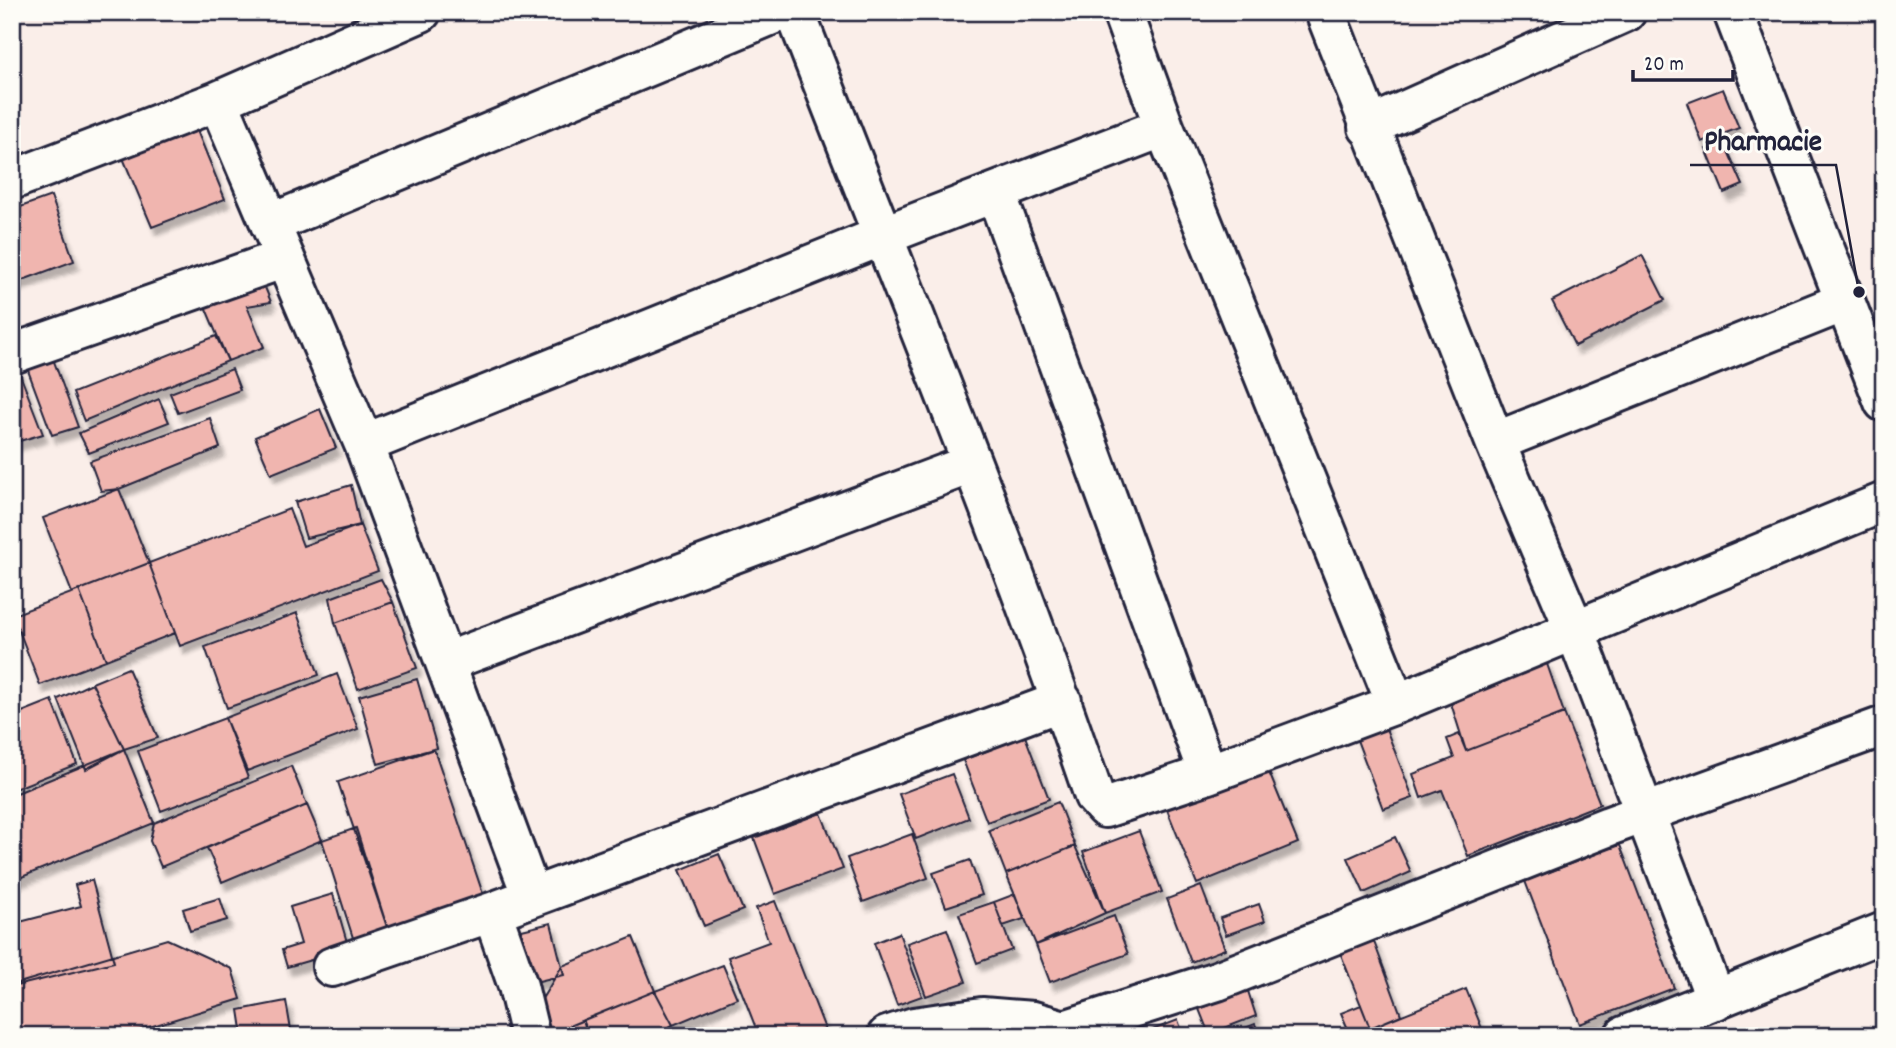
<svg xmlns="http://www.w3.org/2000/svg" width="1896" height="1048" font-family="Dekko,sans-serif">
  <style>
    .building { fill: #f0b5af; stroke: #22223b; stroke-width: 2; filter: url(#shadow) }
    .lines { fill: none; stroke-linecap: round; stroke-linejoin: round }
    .minor-casing { stroke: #22223b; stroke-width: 44 }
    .minor { stroke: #fdfcf7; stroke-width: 38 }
    .leader { fill: none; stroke: #22223b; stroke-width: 2.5 }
    .callout-dot { fill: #22223b; stroke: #fdfcf7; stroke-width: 2.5 }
    .callout-label { font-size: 30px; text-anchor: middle; font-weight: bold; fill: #22223b; stroke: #fdfcf7; stroke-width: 6; stroke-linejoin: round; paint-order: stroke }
  </style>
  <defs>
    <filter id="shadow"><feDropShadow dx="4.5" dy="8" stdDeviation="2" flood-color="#0004"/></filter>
  </defs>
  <rect width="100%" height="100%" fill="#faeee9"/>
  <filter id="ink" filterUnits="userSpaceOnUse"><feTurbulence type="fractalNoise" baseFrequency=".0143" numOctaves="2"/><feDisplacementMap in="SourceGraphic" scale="14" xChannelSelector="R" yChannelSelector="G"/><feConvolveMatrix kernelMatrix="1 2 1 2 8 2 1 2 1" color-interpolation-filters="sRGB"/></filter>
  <g filter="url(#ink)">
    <path class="building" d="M 1723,89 L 1739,128 L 1702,142 L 1687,103 Z
      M 196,128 L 225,199 L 152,227 L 123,158 Z
      M 1724,142 L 1743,185 L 1724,193 L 1706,149 Z
      M 51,196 L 74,261 L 12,284 L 12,210 Z
      M 1642,255 L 1665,300 L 1575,346 L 1552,301 Z
      M 262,280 L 271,302 L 247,306 L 264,347 L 228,361 L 204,304 Z
      M 216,336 L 228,361 L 84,421 L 73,393 Z
      M 52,356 L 78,427 L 52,435 L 26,365 Z
      M 16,364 L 43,434 L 13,443 L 12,365 Z
      M 232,369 L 240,390 L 178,413 L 170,393 Z
      M 159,399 L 169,422 L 89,453 L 79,433 Z
      M 320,409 L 336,448 L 271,474 L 255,437 Z
      M 210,418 L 220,448 L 119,489 L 101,491 L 90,461 Z
      M 351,485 L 360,525 L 306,538 L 295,502 Z
      M 119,489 L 149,563 L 72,593 L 43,518 Z
      M 289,509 L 303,546 L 360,525 L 378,571 L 180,646 L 149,563 Z
      M 149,563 L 175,633 L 106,660 L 79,590 Z
      M 381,579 L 393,602 L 335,623 L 330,598 Z
      M 79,590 L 106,660 L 40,685 L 13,615 Z
      M 393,602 L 417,668 L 358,689 L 335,623 Z
      M 297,613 L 319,675 L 227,708 L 205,647 Z
      M 1546,661 L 1564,713 L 1466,751 L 1449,697 Z
      M 128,668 L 158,738 L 124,749 L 92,683 Z
      M 337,674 L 358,729 L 247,771 L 225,718 Z
      M 417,679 L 437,748 L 378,764 L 359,696 Z
      M 92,683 L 124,749 L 86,769 L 58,699 Z
      M 52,700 L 77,764 L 12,790 L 12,716 Z
      M 1564,713 L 1600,804 L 1468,856 L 1442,790 L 1421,798 L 1413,774 L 1454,758 L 1447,739 L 1459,734 L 1466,751 Z
      M 225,718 L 248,778 L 161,811 L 138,751 Z
      M 1383,721 L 1413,798 L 1383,809 L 1354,732 Z
      M 1025,736 L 1049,799 L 987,822 L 963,760 Z
      M 124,749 L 154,823 L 12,881 L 12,795 Z
      M 434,749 L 484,897 L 388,930 L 338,782 Z
      M 1266,765 L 1298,843 L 1197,884 L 1166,807 Z
      M 291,766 L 307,805 L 161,867 L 150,841 L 154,823 Z
      M 952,774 L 969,818 L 916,839 L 899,794 Z
      M 1058,802 L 1075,846 L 1006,874 L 989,830 Z
      M 307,805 L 322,840 L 222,882 L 207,848 Z
      M 821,813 L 843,869 L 775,894 L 754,838 Z
      M 356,828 L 388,930 L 354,941 L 322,840 Z
      M 1139,831 L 1162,892 L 1105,913 L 1083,852 Z
      M 912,834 L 928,878 L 863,902 L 847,858 Z
      M 1395,837 L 1411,872 L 1364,893 L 1348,858 Z
      M 1620,845 L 1674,988 L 1580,1024 L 1525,881 Z
      M 1075,846 L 1105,913 L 1036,945 L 1006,874 Z
      M 719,854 L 743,910 L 704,926 L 680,870 Z
      M 970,860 L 982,895 L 946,907 L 933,873 Z
      M 92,880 L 114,962 L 12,987 L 12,924 L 81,906 L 75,885 Z
      M 1201,886 L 1225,949 L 1191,962 L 1167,899 Z
      M 333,894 L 349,949 L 287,967 L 282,950 L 301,944 L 290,907 Z
      M 1015,894 L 1024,919 L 1003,926 L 994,902 Z
      M 220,898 L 227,920 L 190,931 L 183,909 Z
      M 775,901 L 825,1029 L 808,1036 L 759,1036 L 728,957 L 769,942 L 756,908 Z
      M 994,902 L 1012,950 L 977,963 L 959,914 Z
      M 1259,904 L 1265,921 L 1226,935 L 1220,918 Z
      M 1114,916 L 1128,954 L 1050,982 L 1036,945 Z
      M 551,923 L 564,975 L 518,986 L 505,934 Z
      M 947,929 L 966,982 L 926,996 L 907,943 Z
      M 899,933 L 922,996 L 897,1005 L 874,943 Z
      M 633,937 L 655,991 L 545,1036 L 537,1007 L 562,966 Z
      M 167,939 L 232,969 L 241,999 L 120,1036 L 12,1036 L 12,985 Z
      M 1373,939 L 1401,1015 L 1370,1028 L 1340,952 Z
      M 723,965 L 737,998 L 673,1025 L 655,991 Z
      M 1466,989 L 1485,1036 L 1351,1036 L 1341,1013 L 1361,1005 L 1370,1028 Z
      M 655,991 L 673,1025 L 651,1036 L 590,1036 L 583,1020 Z
      M 1248,991 L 1256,1016 L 1209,1034 L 1199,1009 Z
      M 286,1001 L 292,1036 L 243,1036 L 239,1010 Z
      M 583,1020 L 588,1036 L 545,1036 Z
      M 1178,1020 L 1184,1036 L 1149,1036 L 1147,1032 Z
      M 1255,1024 L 1260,1036 L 1225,1036 Z"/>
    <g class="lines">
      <defs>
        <path id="minor" d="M 795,12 C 896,273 1004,532 1094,796 L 1105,808 L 1208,774 L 1396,704 L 1884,502
          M 1122,12 L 1164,127 L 1396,704
          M 1325,12 L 1495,442 L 1575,630 L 1716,1000
          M 1733,12 L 1884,402
          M 218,101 L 364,444 L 532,897
          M 1368,127 L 1626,12
          M 12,180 L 218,101 L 421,12
          M 996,193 L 1208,774
          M 270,224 L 779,12
          M 12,354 L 285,258
          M 1495,442 L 1844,302
          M 364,444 L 882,236 L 1164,127
          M 446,662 L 971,464
          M 492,912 L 518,986 L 530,1036
          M 332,967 L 492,912 L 1062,701
          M 887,1036 L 914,1027 L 982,1017 L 1033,1021 L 1064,1030 L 1217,981 L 1609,826 L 1884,726
          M 1624,1036 L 1884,932"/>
      </defs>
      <use href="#minor" class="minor-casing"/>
      <use href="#minor" class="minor"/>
    </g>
  </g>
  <path class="leader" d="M1859 292L1836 165H1690"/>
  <circle class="callout-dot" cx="1859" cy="292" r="7"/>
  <g class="callout-label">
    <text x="1763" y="150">Pharmacie</text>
  </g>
  <rect width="1896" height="1048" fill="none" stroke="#fdfcf7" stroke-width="42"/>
  <rect x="21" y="21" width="1854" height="1006" fill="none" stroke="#22223b" stroke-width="2.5" filter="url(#ink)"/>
  <path d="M1633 70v10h100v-10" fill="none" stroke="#22223b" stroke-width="3.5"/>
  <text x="1644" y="70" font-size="21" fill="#22223b" stroke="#fdfcf7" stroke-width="5" paint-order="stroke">20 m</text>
</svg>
